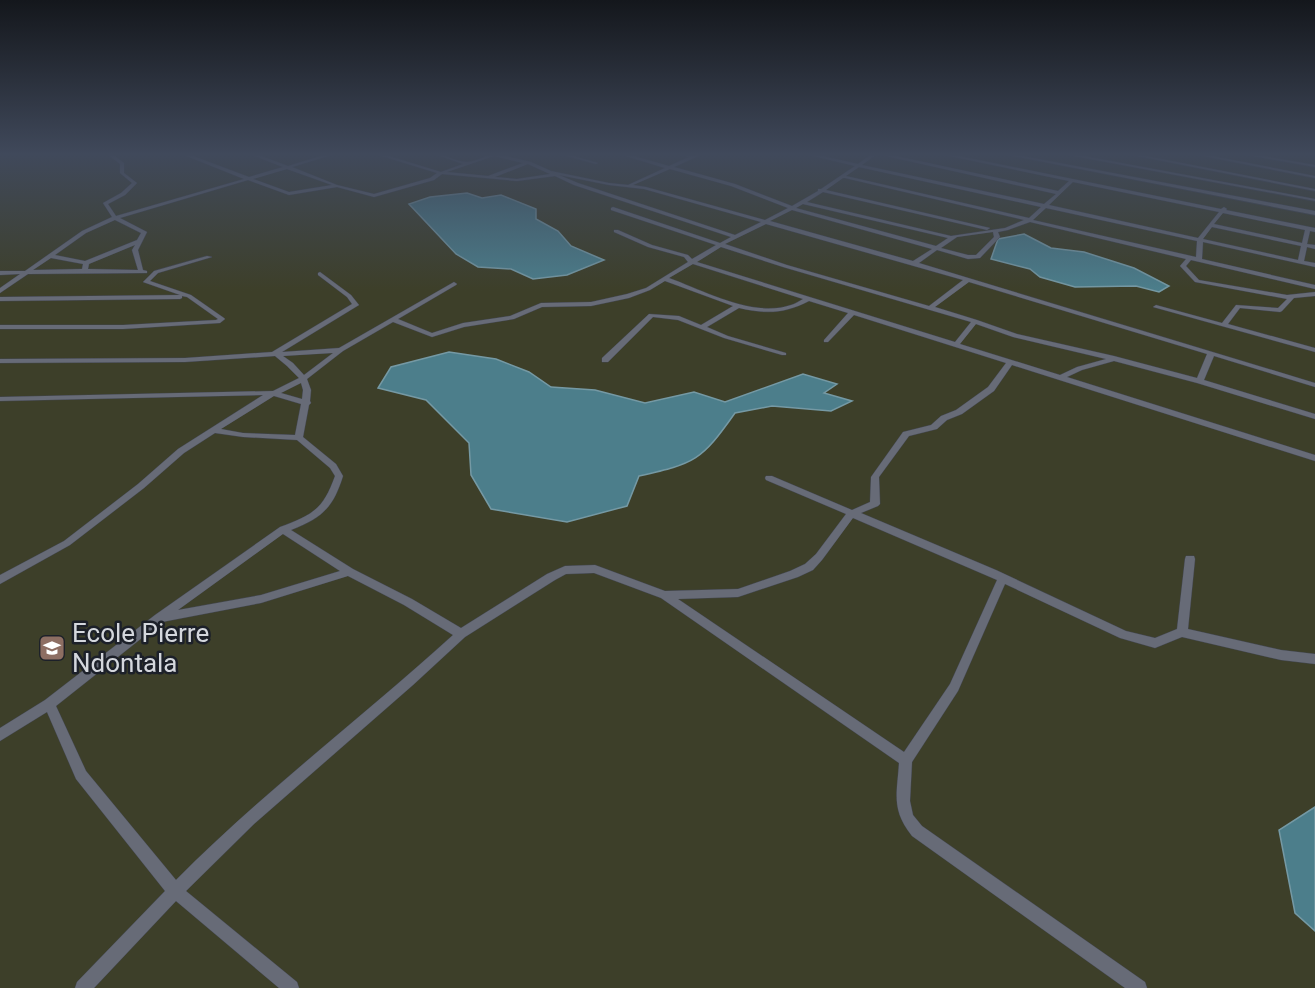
<svg xmlns="http://www.w3.org/2000/svg" width="1315" height="988" font-family="Roboto,sans-serif">
  <style>
    .green { fill: #3d3f29 }
    .water { fill: #4c7e8b; stroke: #7599a4; stroke-width: 1.5 }
    .lines { fill: none; stroke-linecap: round; stroke-linejoin: round }
    .minor-casing { stroke: #41454d; stroke-width: 1 }
    .minor { fill: #676b77; fill-rule: evenodd }
    .labels { text-anchor: middle; dominant-baseline: central; stroke-width: 5; stroke-linejoin: round; paint-order: stroke }
    .near-poi-label { font-size: 26px; fill: #d4d7dd; stroke: #1c2029; text-anchor: start }
  </style>
  <rect width="100%" height="100%" fill="#252933"/>
  <path class="green" d="M 0,153 L 1315,153 L 1315,988 L 0,988 Z"/>
  <path class="water" d="M 467,193 L 482,198 L 501,195 L 536,209 L 536,219 L 558,231 L 571,246 L 604,260 L 567,275 L 533,279 L 511,269 L 478,267 L 456,254 L 409,204 L 430,197 Z
    M 1024,234 L 1051,248 L 1084,252 L 1134,268 L 1169,286 L 1159,292 L 1136,286 L 1075,287 L 1040,277 L 1030,269 L 991,259 L 998,239 Z
    M 449,352 L 496,359 L 529,372 L 551,387 L 595,390 L 645,403 L 694,392 L 725,402 L 803,374 L 837,384 L 824,393 L 852,401 L 831,411 L 772,406 L 735,413 C 701,461 696,463 639,476 L 627,506 L 567,522 L 491,509 L 471,475 L 469,443 L 426,400 L 378,388 L 391,367 Z
    M 1315,807 L 1315,931 L 1295,913 L 1279,830 Z"/>
  <g class="lines">
    <defs>
      <path id="minor" d="M 106,153 L 111,153 L 124,163 L 124,173 L 137,183 L 125,195 L 108,204 L 116,216 L 244,179 L 179,153 L 185,153 L 249,177 L 283,167 L 247,153 L 253,153 L 288,166 L 331,153 L 338,153 L 292,167 L 337,185 L 374,194 L 430,178 L 437,173 L 372,153 L 379,153 L 441,172 L 463,164 L 432,153 C 444,153 455,162 467,162 C 477,162 488,153 500,153 L 498,154 L 531,162 L 551,171 L 609,183 L 628,185 L 665,168 L 616,153 L 623,153 L 669,166 L 689,157 L 676,153 L 693,156 L 699,153 L 705,153 L 674,167 L 735,184 L 792,206 L 818,191 L 818,189 L 821,189 L 855,166 L 801,153 L 809,153 L 858,164 L 873,153 L 882,153 L 1058,191 L 1069,181 L 935,153 L 944,153 L 1221,209 L 1224,207 L 1227,209 L 1226,210 L 1315,228 L 1315,232 L 1310,231 L 1307,244 L 1315,245 L 1315,249 L 1307,247 L 1304,261 L 1315,263 L 1315,267 L 1203,242 L 1202,259 L 1315,285 L 1315,289 L 1191,260 L 1186,266 L 1199,280 L 1287,295 L 1315,292 L 1315,296 L 1294,298 L 1282,311 L 1280,312 L 1240,308 L 1228,324 L 1315,348 L 1315,352 L 1153,307 L 1156,305 L 1222,323 L 1236,305 L 1278,308 L 1287,299 L 1195,282 L 1180,266 L 1186,259 L 1030,222 L 1008,230 L 998,232 L 1000,237 L 980,258 L 968,259 L 937,250 L 919,263 L 1315,383 L 1315,387 L 1214,356 L 1204,380 L 1315,414 L 1315,419 L 1197,383 L 1114,361 L 1082,370 L 1067,377 L 1315,455 L 1315,461 L 1012,365 L 994,391 L 962,414 L 947,420 L 937,429 L 909,436 L 879,477 L 880,504 L 878,506 L 861,513 L 996,570 L 1126,631 L 1155,638 L 1177,629 L 1185,559 L 1186,556 L 1194,556 L 1195,559 L 1188,629 L 1281,650 L 1315,654 L 1315,664 L 1281,660 L 1182,637 L 1155,648 L 1120,638 L 1005,584 L 958,691 L 912,762 L 910,801 L 913,815 L 922,826 L 1145,982 L 1147,988 L 1125,988 L 912,836 C 891,809 897,795 899,763 L 661,598 L 594,573 L 566,574 L 555,580 L 465,637 L 413,685 L 254,824 L 186,891 L 297,982 L 299,988 L 279,988 L 176,901 L 94,988 L 75,988 L 77,982 L 165,891 L 76,779 L 47,712 L 0,741 L 0,728 L 45,700 L 155,615 L 280,527 C 312,515 323,510 335,476 L 330,468 L 297,440 L 243,437 L 215,433 L 184,453 L 144,488 L 70,545 L 0,584 L 0,575 L 64,541 L 138,484 L 178,449 L 263,395 L 0,401 L 0,397 L 273,391 L 299,378 L 287,366 L 275,356 L 185,362 L 0,363 L 0,359 L 185,358 L 272,352 L 352,304 L 347,297 L 318,275 L 318,273 L 320,272 L 351,295 L 359,305 L 282,352 L 339,348 L 454,282 L 457,284 L 456,285 L 398,319 L 432,333 L 463,323 L 510,316 L 541,303 L 591,302 L 627,294 L 646,288 L 688,262 L 684,257 L 648,247 L 614,232 L 614,230 L 618,230 L 652,245 L 688,255 L 692,259 L 716,245 L 611,210 L 611,208 L 613,207 L 720,243 L 731,237 L 574,185 L 555,176 L 517,181 L 442,174 L 434,180 L 374,197 L 337,187 L 289,195 L 248,180 L 120,218 L 147,232 L 138,250 L 143,270 L 147,271 L 147,273 L 28,274 L 0,293 L 0,288 L 20,274 L 0,275 L 0,271 L 25,271 L 82,231 L 112,217 L 103,203 L 121,193 L 132,183 L 120,173 L 120,164 ZM 877,154 L 1056,194 L 1044,204 L 862,165 ZM 494,156 L 523,163 L 488,176 L 447,172 ZM 528,164 L 550,174 L 517,179 L 495,177 ZM 859,167 L 1041,207 L 1029,218 L 846,176 ZM 287,169 L 332,185 L 289,192 L 253,179 ZM 670,169 L 731,186 L 788,208 L 765,220 L 646,187 L 633,185 ZM 559,175 L 609,185 L 644,189 L 761,222 L 735,235 L 578,183 ZM 843,178 L 845,178 L 1024,220 L 1005,228 L 951,236 L 807,202 L 823,192 L 987,230 L 990,228 L 826,190 ZM 1073,182 L 1219,212 L 1198,238 L 1049,205 ZM 803,204 L 948,238 L 936,246 L 796,208 ZM 1046,208 L 1197,241 L 1196,257 L 1033,220 ZM 792,210 L 932,249 L 913,261 L 770,221 ZM 1223,213 L 1305,230 L 1302,243 L 1214,224 ZM 115,220 L 141,233 L 137,240 L 85,261 L 55,255 L 86,233 ZM 766,224 L 963,280 L 929,306 L 787,265 L 725,244 ZM 1212,227 L 1301,246 L 1298,260 L 1203,239 ZM 993,232 L 994,237 L 976,255 L 968,255 L 941,248 L 957,237 ZM 135,245 L 132,250 L 138,270 L 88,269 L 89,264 ZM 721,247 L 783,267 L 971,322 L 955,342 L 697,262 ZM 51,258 L 83,264 L 82,269 L 33,270 ZM 693,264 L 803,299 C 799,301 795,304 791,305 C 753,318 705,291 669,278 ZM 665,281 L 733,306 L 701,325 L 679,316 L 649,314 L 602,358 L 602,362 L 608,362 L 653,317 L 678,320 L 724,338 L 782,355 L 786,355 L 786,353 L 728,336 L 707,327 L 739,308 C 766,314 784,314 809,301 L 848,313 L 824,340 L 824,342 L 828,342 L 854,315 L 1006,363 L 988,387 L 956,410 L 941,416 L 931,425 L 903,432 L 871,477 L 870,502 L 852,510 L 772,476 L 766,476 L 765,478 L 766,480 L 846,514 L 816,554 L 805,564 L 790,571 L 738,589 L 665,591 L 595,565 L 565,566 L 547,574 L 461,628 L 412,599 L 353,569 L 291,530 C 322,518 333,508 343,476 L 336,464 L 303,437 L 309,405 L 311,403 L 310,401 L 311,390 L 307,379 L 343,351 L 393,322 L 432,337 L 464,327 L 514,319 L 542,307 L 591,306 L 629,298 L 650,290 ZM 969,282 L 1207,354 L 1197,378 L 1114,356 L 1017,334 L 977,320 L 935,307 ZM 976,324 L 1013,337 L 1106,359 L 1077,367 L 1060,375 L 960,344 ZM 333,353 L 304,375 L 293,363 L 283,356 ZM 301,383 L 303,390 L 302,399 L 281,393 ZM 274,396 L 301,404 L 295,435 L 243,433 L 221,429 ZM 853,518 L 997,580 L 950,684 L 904,752 L 678,599 L 738,597 L 798,577 L 813,570 L 822,560 ZM 283,534 L 340,571 L 261,595 L 178,610 ZM 348,576 L 404,605 L 453,635 C 362,718 263,792 176,880 L 86,771 L 56,706 L 162,622 L 261,603 Z
        M 556,153 L 563,153 L 598,163 L 596,164 Z
        M 998,153 L 1007,153 L 1315,211 L 1315,215 Z
        M 1058,153 L 1068,153 L 1315,199 L 1315,201 Z
        M 1122,153 L 1131,153 L 1315,189 L 1315,191 Z
        M 1188,153 L 1197,153 L 1315,176 L 1315,178 Z
        M 1236,153 L 1246,153 L 1315,165 L 1315,167 Z
        M 207,256 L 212,257 L 158,273 L 150,281 L 191,295 L 224,318 L 225,319 L 220,323 L 123,329 L 0,329 L 0,325 L 123,325 L 216,320 L 218,319 L 187,297 L 182,296 L 182,298 L 180,299 L 0,301 L 0,297 L 180,295 L 143,282 L 154,271 Z"/>
    </defs>
    <use href="#minor" class="minor-casing"/>
    <use href="#minor" class="minor"/>
  </g>
  <linearGradient id="sky" x2="0" y2="1"><stop stop-color="#14171c"/><stop offset="0.53" stop-color="#40495b"/><stop offset="1" stop-color="#40495b" stop-opacity="0"/></linearGradient>
  <rect width="1315" height="291" fill="url(#sky)"/>
  <defs>
    <symbol id="school-square" viewBox="-11 -11 22 22"><rect x="-9" y="-9" width="18" height="18" rx="4" fill="#8d6e63" stroke="#1c2029"/><path d="M0-5L7-2L0 1L-7-2ZM-4 1L0 2.5L4 1V4Q0 6-4 4Z" fill="#fff"/></symbol>
  </defs>
  <g fill-rule="evenodd">
    <use href="#school-square" x="37" y="633" width="30" height="30"/>
  </g>
  <g class="labels">
    <g class="near-poi-label">
      <text x="72" y="633">Ecole Pierre<tspan x="72" dy="30">Ndontala</tspan></text>
    </g>
  </g>
</svg>
